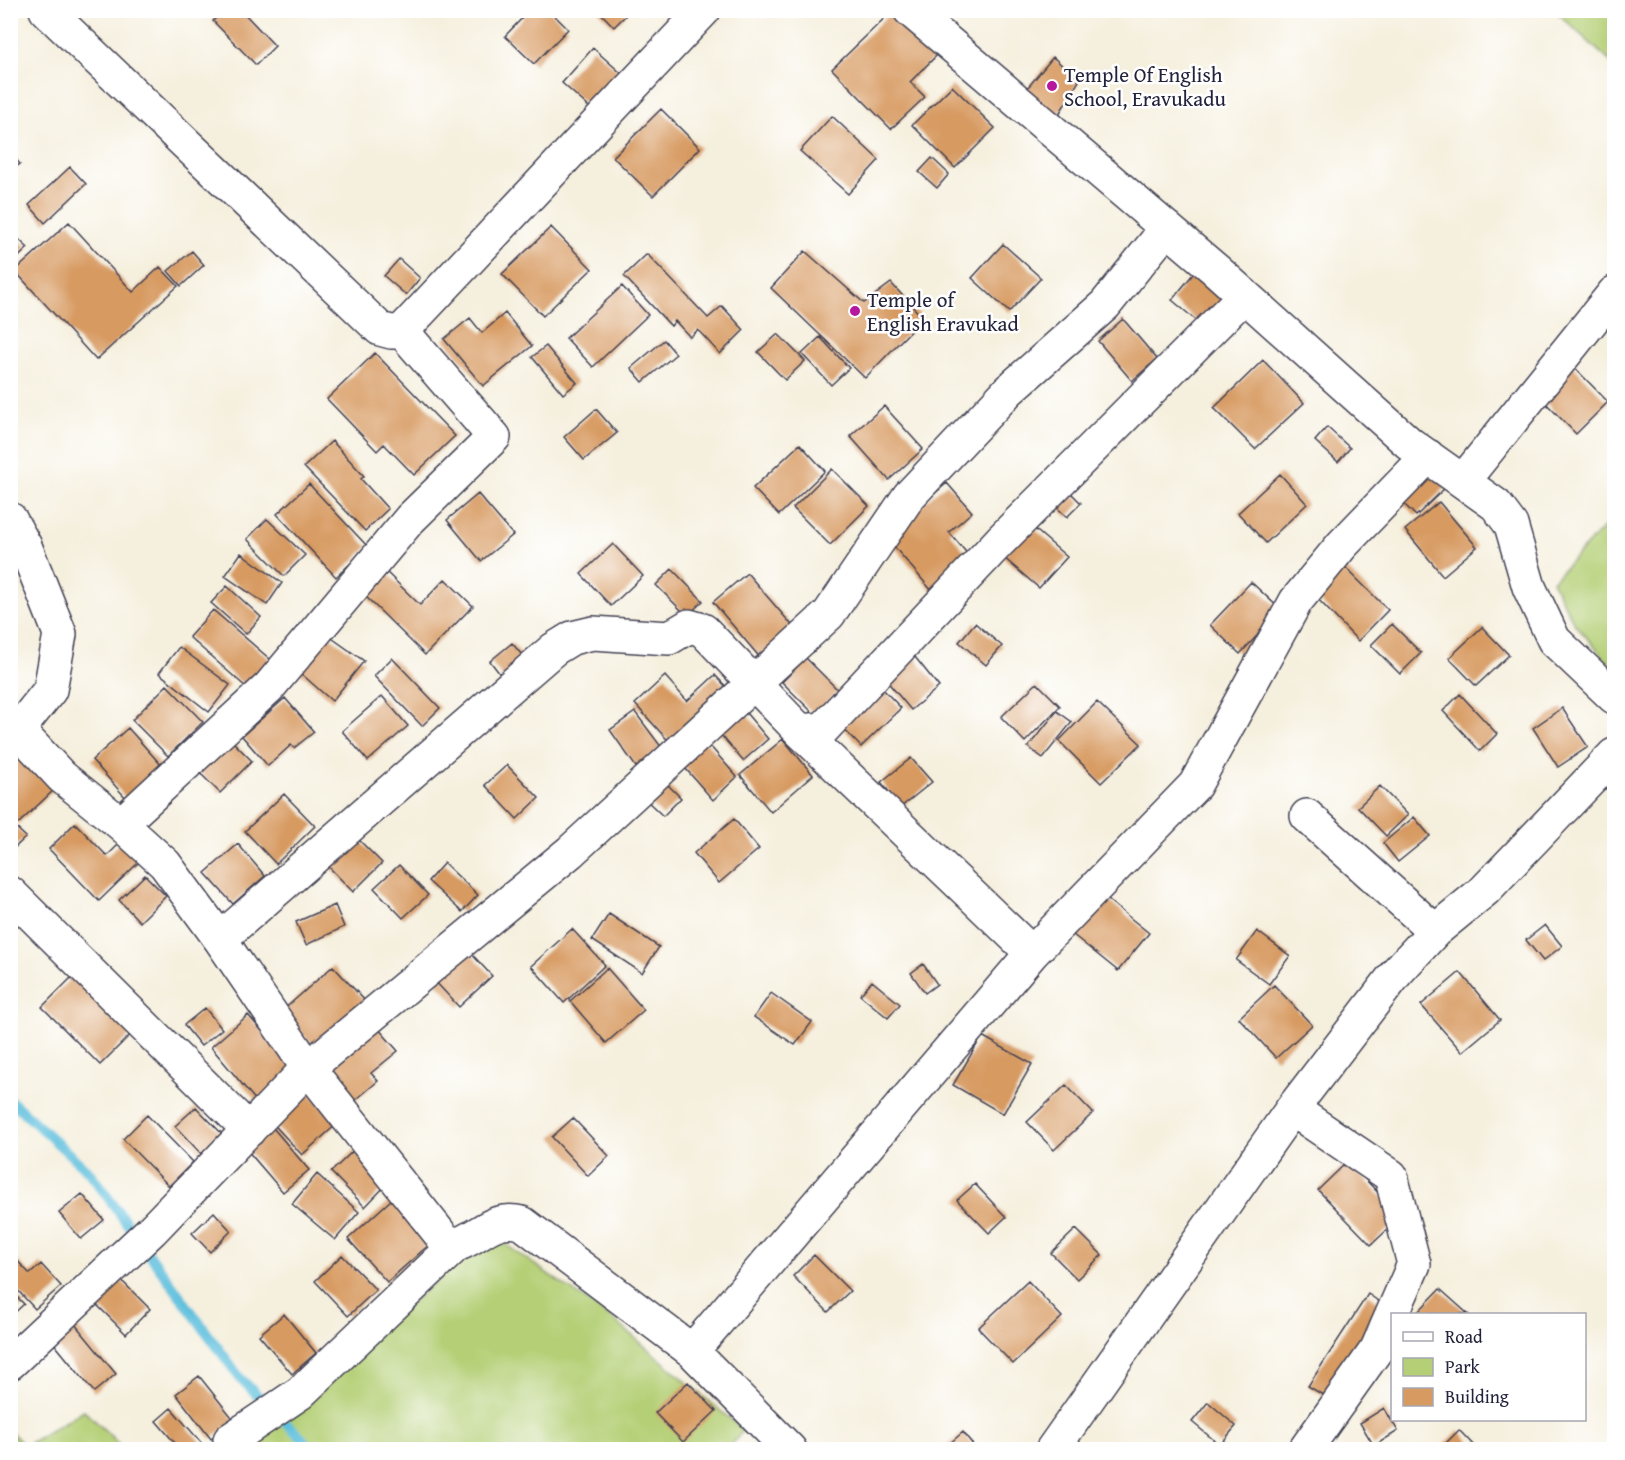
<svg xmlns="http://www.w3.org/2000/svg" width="1625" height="1460" font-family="'Gentium Book Plus',serif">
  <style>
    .green { fill: #b4cf75; stroke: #6b7858; stroke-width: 1.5 }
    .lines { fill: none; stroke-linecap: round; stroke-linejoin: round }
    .stream { stroke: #5ec0dd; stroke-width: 10 }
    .building { fill: #d79a60 }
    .minor-casing { stroke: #424153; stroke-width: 36 }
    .minor { stroke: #fff; stroke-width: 33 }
    .poi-dot { fill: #b5179e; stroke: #fff; stroke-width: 2 }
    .labels { text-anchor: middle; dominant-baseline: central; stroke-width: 5; stroke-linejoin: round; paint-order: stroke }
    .poi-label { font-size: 21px; fill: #22223b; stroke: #fff; text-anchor: start }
  </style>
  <rect width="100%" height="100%" fill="#fff"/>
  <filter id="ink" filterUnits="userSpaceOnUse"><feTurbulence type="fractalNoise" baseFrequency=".0167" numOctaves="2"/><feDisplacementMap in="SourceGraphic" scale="12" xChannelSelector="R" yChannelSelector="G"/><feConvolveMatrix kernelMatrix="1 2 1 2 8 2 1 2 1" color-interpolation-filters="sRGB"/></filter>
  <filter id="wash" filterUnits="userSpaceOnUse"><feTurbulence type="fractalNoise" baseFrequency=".008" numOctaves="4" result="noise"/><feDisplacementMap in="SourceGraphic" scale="24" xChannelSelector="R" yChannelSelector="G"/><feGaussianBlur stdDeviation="1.35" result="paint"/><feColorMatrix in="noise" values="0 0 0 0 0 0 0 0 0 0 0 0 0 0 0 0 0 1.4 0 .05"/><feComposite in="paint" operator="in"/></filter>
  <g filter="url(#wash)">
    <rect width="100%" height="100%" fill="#f5efdd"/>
    <path class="green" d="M 1555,11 L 1614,11 L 1614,65 Z
      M 1614,517 L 1614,669 L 1574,623 L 1552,581 Z
      M 502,1242 L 613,1319 L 743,1430 L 728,1450 L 244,1450 L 455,1264 Z
      M 84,1410 L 124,1449 L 11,1449 L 11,1432 L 25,1446 Z"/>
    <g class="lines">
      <path class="stream" d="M 10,1100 L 90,1173 L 240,1378 L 314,1450"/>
    </g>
    <g id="blocks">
      <path class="building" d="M 224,10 L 241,10 L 275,46 L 256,65 L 213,21 Z
        M 530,10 L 549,10 L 568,29 L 534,64 L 505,36 Z
        M 598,10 L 621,10 L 626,15 L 614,27 Z
        M 893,10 L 904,10 L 942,50 L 910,82 L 925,97 L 891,129 L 832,69 Z
        M 593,48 L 622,74 L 591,109 L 562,83 Z
        M 1053,57 L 1079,81 L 1056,119 L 1024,92 Z
        M 952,86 L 995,128 L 955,168 L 912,125 Z
        M 661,109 L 700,148 L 653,196 L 613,157 Z
        M 832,116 L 879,160 L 848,194 L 800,151 Z
        M 10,153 L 20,164 L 10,171 Z
        M 932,158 L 949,174 L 937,188 L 919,172 Z
        M 70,167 L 86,184 L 45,223 L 29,205 Z
        M 69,222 L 133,292 L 160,267 L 178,286 L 96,360 L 15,271 Z
        M 551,227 L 592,269 L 543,316 L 502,274 Z
        M 10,231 L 28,248 L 10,265 Z
        M 1003,244 L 1041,278 L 1009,312 L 972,278 Z
        M 192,251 L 204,265 L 181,286 L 168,271 Z
        M 805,251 L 864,303 L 891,283 L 923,318 L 865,378 L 771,288 Z
        M 647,254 L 708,318 L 722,306 L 744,330 L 720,354 L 698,330 L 690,337 L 675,321 L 671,326 L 624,276 Z
        M 399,259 L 420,278 L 406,295 L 384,276 Z
        M 1198,268 L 1231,294 L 1204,327 L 1172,300 Z
        M 622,286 L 648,315 L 593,367 L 566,338 Z
        M 505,313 L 532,346 L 483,386 L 444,339 L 470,318 L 482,333 Z
        M 1123,319 L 1157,359 L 1132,381 L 1098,341 Z
        M 778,334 L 805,361 L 785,380 L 758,352 Z
        M 820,337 L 849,368 L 831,385 L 802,354 Z
        M 664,340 L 676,354 L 643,382 L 631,368 Z
        M 546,346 L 577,383 L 563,394 L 532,357 Z
        M 375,353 L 455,436 L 414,475 L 384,444 L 377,451 L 327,399 Z
        M 1263,360 L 1304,403 L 1255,449 L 1214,408 Z
        M 1571,364 L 1608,402 L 1576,434 L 1539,396 Z
        M 884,406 L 923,449 L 889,480 L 850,436 Z
        M 596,409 L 617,433 L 584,460 L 564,437 Z
        M 1327,427 L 1350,448 L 1338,462 L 1315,441 Z
        M 332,441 L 364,476 L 361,479 L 388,509 L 365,531 L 304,467 Z
        M 800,444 L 825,471 L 779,515 L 753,488 Z
        M 1427,467 L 1446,487 L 1416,516 L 1397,497 Z
        M 832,469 L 869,506 L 830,545 L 793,508 Z
        M 1280,474 L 1307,504 L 1266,543 L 1238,513 Z
        M 947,483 L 972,512 L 949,532 L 971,558 L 932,591 L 885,536 Z
        M 309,484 L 368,547 L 336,577 L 277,514 Z
        M 1067,489 L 1081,503 L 1067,517 L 1053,504 Z
        M 478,494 L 513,535 L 481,561 L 447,520 Z
        M 1439,502 L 1477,547 L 1443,576 L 1405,530 Z
        M 267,519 L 305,555 L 284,576 L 247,539 Z
        M 1030,525 L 1067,557 L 1039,588 L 1003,557 Z
        M 613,544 L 643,576 L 611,606 L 581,574 Z
        M 241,553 L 282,583 L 267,605 L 225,576 Z
        M 378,564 L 420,605 L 445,579 L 473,606 L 425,655 L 356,587 Z
        M 1345,567 L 1388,610 L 1358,641 L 1315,596 Z
        M 672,569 L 703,601 L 687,616 L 656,585 Z
        M 747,573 L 797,631 L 762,660 L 713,602 Z
        M 1251,582 L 1281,610 L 1240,654 L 1210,625 Z
        M 227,586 L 261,617 L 246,634 L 211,603 Z
        M 213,610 L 271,660 L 247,688 L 189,637 Z
        M 975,623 L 1002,646 L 986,665 L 959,642 Z
        M 1392,624 L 1421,653 L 1400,674 L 1371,645 Z
        M 1482,627 L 1509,655 L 1476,686 L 1449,658 Z
        M 326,634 L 364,661 L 332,701 L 297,670 Z
        M 512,643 L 526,660 L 503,678 L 490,661 Z
        M 179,647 L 230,685 L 209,712 L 159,673 Z
        M 915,657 L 939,687 L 911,710 L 886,680 Z
        M 392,658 L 440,708 L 422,726 L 374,676 Z
        M 806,658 L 839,691 L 815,715 L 782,682 Z
        M 715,675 L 731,692 L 673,746 L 635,704 L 665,676 L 687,701 Z
        M 1037,683 L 1060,706 L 1025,742 L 1001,717 Z
        M 878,684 L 901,708 L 861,747 L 838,723 Z
        M 167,685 L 203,722 L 168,756 L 132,720 Z
        M 1460,694 L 1497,734 L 1480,751 L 1443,711 Z
        M 382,696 L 408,726 L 368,761 L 342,731 Z
        M 285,698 L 314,732 L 294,748 L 291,745 L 268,766 L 242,736 Z
        M 1097,702 L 1141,744 L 1101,783 L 1059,741 Z
        M 741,707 L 768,739 L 743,761 L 716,729 Z
        M 1562,708 L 1588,747 L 1558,767 L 1533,728 Z
        M 1057,711 L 1072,722 L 1043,758 L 1028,747 Z
        M 635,712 L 662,748 L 636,767 L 610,730 Z
        M 128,728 L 162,766 L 126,798 L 92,760 Z
        M 224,733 L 252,761 L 220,793 L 193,766 Z
        M 703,738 L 737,777 L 713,800 L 678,760 Z
        M 783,739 L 813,775 L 771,812 L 740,775 Z
        M 21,750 L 57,787 L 18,824 L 10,816 L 10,760 Z
        M 911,758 L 932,782 L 901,807 L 881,782 Z
        M 507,765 L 539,798 L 517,819 L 485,785 Z
        M 663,780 L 681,798 L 663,816 L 645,799 Z
        M 1380,786 L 1408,815 L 1386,836 L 1358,807 Z
        M 284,794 L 315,826 L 276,864 L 245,831 Z
        M 1414,817 L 1430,836 L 1398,862 L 1383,843 Z
        M 734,819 L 759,849 L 719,883 L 694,853 Z
        M 10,822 L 26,837 L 10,852 Z
        M 75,823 L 107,856 L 122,841 L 141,860 L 99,901 L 49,849 Z
        M 357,838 L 382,863 L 353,892 L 329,867 Z
        M 238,844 L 265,876 L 233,904 L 205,873 Z
        M 444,863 L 478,895 L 462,912 L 428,881 Z
        M 399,865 L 428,895 L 403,918 L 374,888 Z
        M 145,875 L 166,896 L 140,922 L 119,900 Z
        M 1103,896 L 1149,933 L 1118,971 L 1072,934 Z
        M 335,905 L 344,927 L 306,945 L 296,922 Z
        M 609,914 L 659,947 L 642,973 L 592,940 Z
        M 1545,925 L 1562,946 L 1543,961 L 1526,940 Z
        M 572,929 L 605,965 L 564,1003 L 531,966 Z
        M 1257,931 L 1290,956 L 1269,984 L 1236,960 Z
        M 467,949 L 492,976 L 459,1007 L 434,980 Z
        M 923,964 L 937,984 L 925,993 L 911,973 Z
        M 333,966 L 367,1003 L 315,1048 L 282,1011 Z
        M 607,968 L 644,1010 L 606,1043 L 570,1001 Z
        M 1460,972 L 1500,1020 L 1462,1052 L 1421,1005 Z
        M 73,976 L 131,1034 L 100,1065 L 42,1007 Z
        M 872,981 L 900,1004 L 888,1018 L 860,995 Z
        M 1274,985 L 1312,1025 L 1276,1058 L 1239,1018 Z
        M 771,993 L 812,1022 L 795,1045 L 754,1017 Z
        M 205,1008 L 222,1029 L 201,1046 L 184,1025 Z
        M 248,1015 L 295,1069 L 257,1102 L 211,1047 Z
        M 377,1027 L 398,1051 L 371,1073 L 378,1081 L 351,1104 L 326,1073 Z
        M 982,1036 L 1032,1064 L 1003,1114 L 953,1085 Z
        M 301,1083 L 338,1123 L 302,1155 L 266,1116 Z
        M 1066,1085 L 1093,1113 L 1054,1150 L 1027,1122 Z
        M 196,1107 L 227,1139 L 206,1159 L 175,1126 Z
        M 147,1115 L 193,1162 L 169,1186 L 123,1139 Z
        M 573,1118 L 609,1156 L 588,1176 L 552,1137 Z
        M 267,1121 L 309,1170 L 283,1192 L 241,1143 Z
        M 354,1150 L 387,1184 L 365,1207 L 331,1172 Z
        M 1348,1161 L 1401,1217 L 1371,1245 L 1318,1190 Z
        M 317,1174 L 359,1212 L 335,1240 L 292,1204 Z
        M 975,1184 L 1006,1217 L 989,1233 L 957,1200 Z
        M 82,1194 L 104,1220 L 81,1239 L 59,1213 Z
        M 392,1199 L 431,1243 L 387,1282 L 348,1239 Z
        M 214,1212 L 231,1231 L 210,1252 L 192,1233 Z
        M 1076,1229 L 1102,1255 L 1077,1279 L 1051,1253 Z
        M 10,1253 L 30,1274 L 41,1264 L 61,1286 L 35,1309 L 10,1282 Z
        M 342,1255 L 376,1290 L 348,1316 L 315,1281 Z
        M 814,1255 L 850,1291 L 828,1312 L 793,1276 Z
        M 115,1274 L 150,1309 L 126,1334 L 91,1299 Z
        M 1028,1281 L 1062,1317 L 1013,1364 L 978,1328 Z
        M 1440,1289 L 1468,1314 L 1416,1314 Z
        M 10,1290 L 24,1304 L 10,1317 Z
        M 1368,1294 L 1390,1309 L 1331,1400 L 1308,1386 Z
        M 284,1314 L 316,1353 L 292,1374 L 259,1335 Z
        M 74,1323 L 116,1374 L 94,1392 L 52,1341 Z
        M 199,1376 L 235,1421 L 211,1439 L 176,1394 Z
        M 688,1382 L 716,1411 L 683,1442 L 655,1413 Z
        M 1208,1402 L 1236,1426 L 1220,1445 L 1192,1422 Z
        M 171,1408 L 205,1447 L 203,1450 L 181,1450 L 156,1421 Z
        M 1384,1408 L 1398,1431 L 1374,1446 L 1360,1423 Z
        M 1459,1430 L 1478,1450 L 1439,1450 Z
        M 963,1432 L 977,1450 L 942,1450 Z"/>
    </g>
  </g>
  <g filter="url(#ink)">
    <use href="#blocks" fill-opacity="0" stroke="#424153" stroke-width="1.5"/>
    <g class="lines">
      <defs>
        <path id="minor" d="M 46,10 L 380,329 L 391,332 L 402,331 L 704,10
          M 910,10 L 1216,270 L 1410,444 L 1496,505 L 1511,525 L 1529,587 L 1554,640 L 1614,697
          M 1463,481 L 1614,293
          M 10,519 L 25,546 L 60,634 L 50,690 L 18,730 L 10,723
          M 800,731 L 1032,953
          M 10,737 L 18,730 L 62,777 L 121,824 L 165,864 L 220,939 L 308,1068 L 444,1239 L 456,1245 C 482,1236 491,1216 522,1223 L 692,1351 L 790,1450
          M 1307,816 L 1435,931
          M 121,824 L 269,687 L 410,519 L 494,437 L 402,331
          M 10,893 L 249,1130
          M 220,939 L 554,649 L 572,638 L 593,633 L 669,638 L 689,626 L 703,630 L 800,731 L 823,729 L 1000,541 L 1244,296
          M 1292,1109 L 1391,1176 L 1414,1264 L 1377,1349 L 1305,1450
          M 692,1351 L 1032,953 L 1195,785 L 1296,601 L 1342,545 L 1428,456
          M 10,1363 L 152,1230 L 308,1068 L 570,852 L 829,614 L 909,496 L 1009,390 L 1105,305 L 1167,228
          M 230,1440 L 300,1393 L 456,1245
          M 1052,1450 L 1292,1109 L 1397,972 L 1435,931 L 1485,890 L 1614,755"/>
      </defs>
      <use href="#minor" class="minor-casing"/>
      <use href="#minor" class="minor"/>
    </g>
  </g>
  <g class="poi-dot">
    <circle cx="1052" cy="86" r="6"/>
    <circle cx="855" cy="311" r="6"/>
  </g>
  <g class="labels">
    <g class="poi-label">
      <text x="1064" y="74">Temple Of English<tspan x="1064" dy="24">School, Eravukadu</tspan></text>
      <text x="867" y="299">Temple of<tspan x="867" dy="24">English Eravukad</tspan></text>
    </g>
  </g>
  <rect width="1625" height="1460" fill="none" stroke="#fff" stroke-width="36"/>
  <rect x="1391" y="1313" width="195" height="108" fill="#ffffff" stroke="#a7a7b1" stroke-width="1.5"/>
  <rect x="1403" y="1332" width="30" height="9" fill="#ffffff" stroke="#a7a7b1" stroke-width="1.5"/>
  <text x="1445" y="1343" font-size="18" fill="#22223b">Road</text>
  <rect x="1403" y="1358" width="30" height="18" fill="#b4cf75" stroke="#a7a7b1" stroke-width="1.5"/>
  <text x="1445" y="1373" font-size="18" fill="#22223b">Park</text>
  <rect x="1403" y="1388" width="30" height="18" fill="#d79a60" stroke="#a7a7b1" stroke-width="1.5"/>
  <text x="1445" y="1403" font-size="18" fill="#22223b">Building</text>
</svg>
